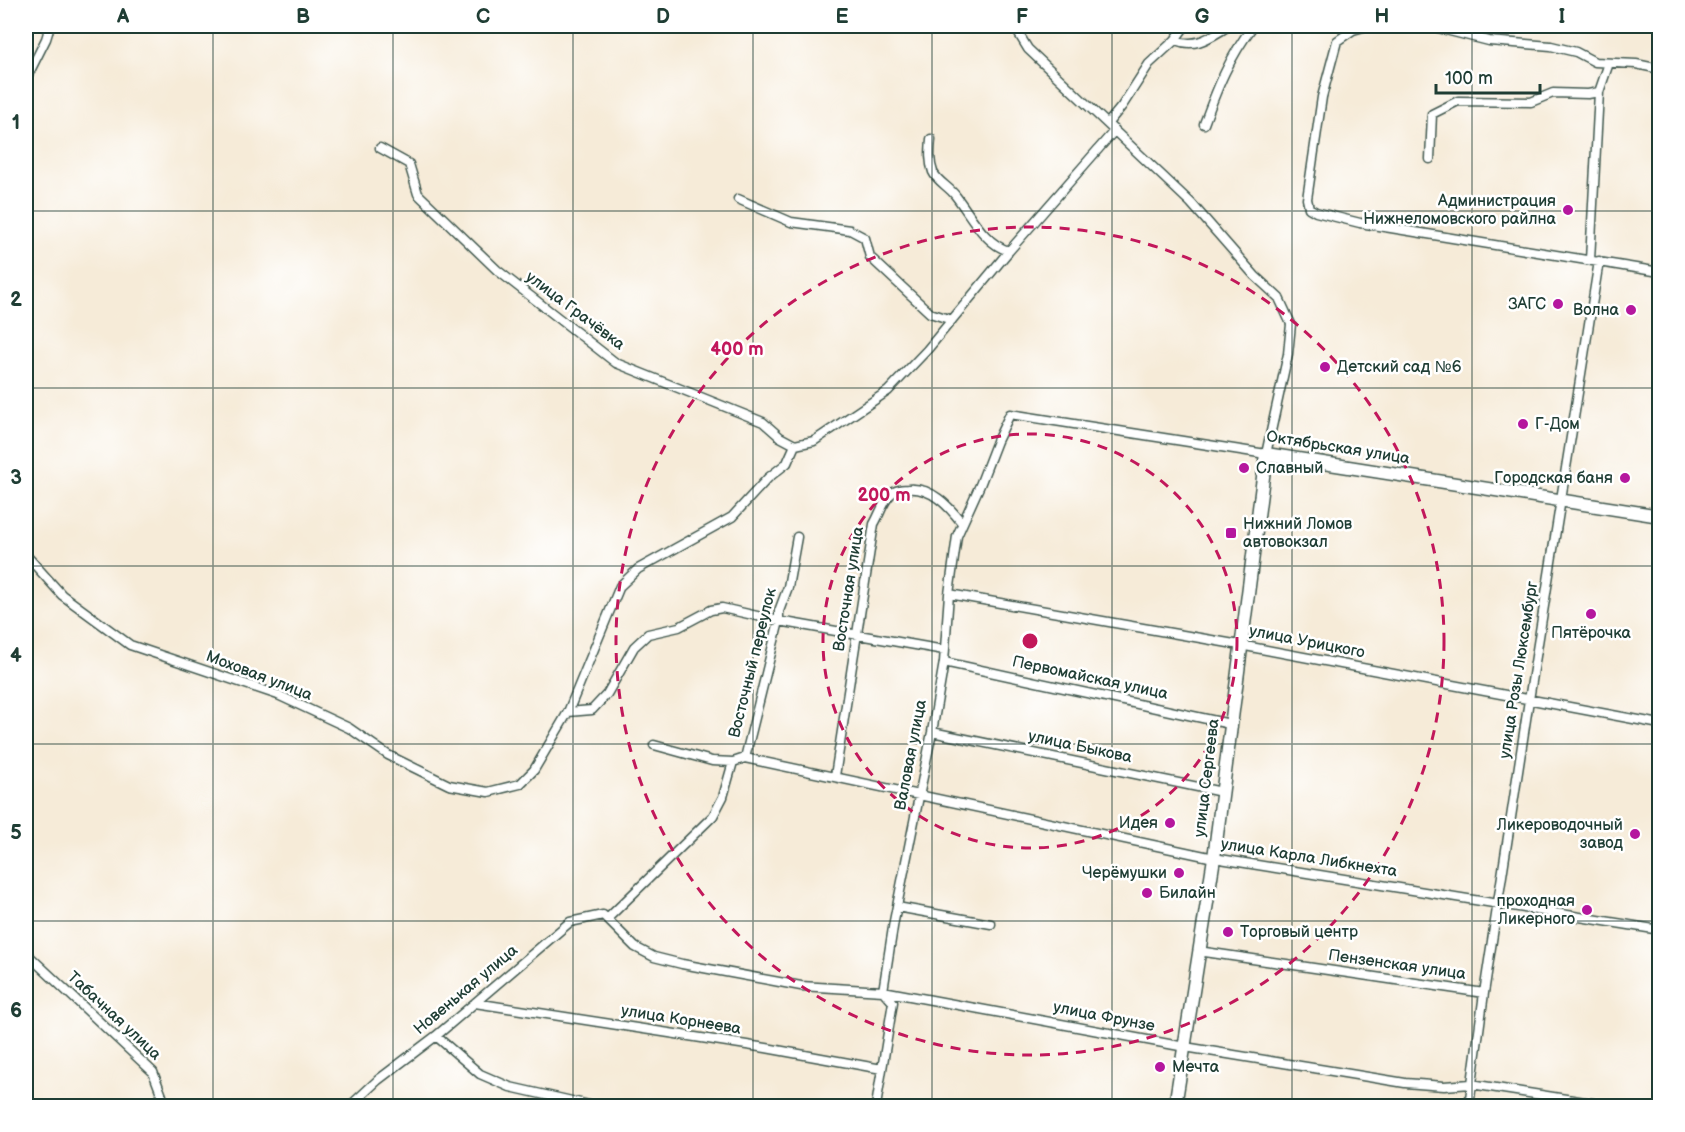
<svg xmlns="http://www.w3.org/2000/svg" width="1685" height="1132" font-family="'Balsamiq Sans',sans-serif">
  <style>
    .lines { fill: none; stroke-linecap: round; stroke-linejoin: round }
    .minor-casing { stroke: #3f574d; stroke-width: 11 }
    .secondary-casing { stroke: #3f574d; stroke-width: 15 }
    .minor { stroke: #fff; stroke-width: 8 }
    .secondary { stroke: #fff; stroke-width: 12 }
    .grid { fill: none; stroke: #1f3d34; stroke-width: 1.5; stroke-opacity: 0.55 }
    .ring { fill: none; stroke: #c2185b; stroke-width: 3; stroke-dasharray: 10 8 }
    .poi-dot { fill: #b5179e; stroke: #fff; stroke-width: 2 }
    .labels { text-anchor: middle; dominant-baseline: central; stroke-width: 5; stroke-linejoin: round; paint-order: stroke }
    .poi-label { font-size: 16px; fill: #1f3d34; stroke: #fff; text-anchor: end }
    .street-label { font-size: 16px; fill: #1f3d34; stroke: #fff }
    .centre { fill: #c2185b; stroke: #fff; stroke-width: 3 }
    .ring-label { font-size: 18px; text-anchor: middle; font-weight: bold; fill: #c2185b; stroke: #fff; stroke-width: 5; stroke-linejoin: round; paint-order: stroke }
    .neatline { fill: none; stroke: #1f3d34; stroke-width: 2 }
    .grid-label { font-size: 20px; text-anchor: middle; font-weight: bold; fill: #1f3d34 }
  </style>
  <rect width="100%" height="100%" fill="#fff"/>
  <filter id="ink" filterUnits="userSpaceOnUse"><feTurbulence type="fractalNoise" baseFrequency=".0167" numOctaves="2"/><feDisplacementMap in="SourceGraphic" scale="12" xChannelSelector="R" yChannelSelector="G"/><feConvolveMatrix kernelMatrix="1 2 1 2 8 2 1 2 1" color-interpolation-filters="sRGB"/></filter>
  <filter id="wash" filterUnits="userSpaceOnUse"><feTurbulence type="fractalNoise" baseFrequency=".008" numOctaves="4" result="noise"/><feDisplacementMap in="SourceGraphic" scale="24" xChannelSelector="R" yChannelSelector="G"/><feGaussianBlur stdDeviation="1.35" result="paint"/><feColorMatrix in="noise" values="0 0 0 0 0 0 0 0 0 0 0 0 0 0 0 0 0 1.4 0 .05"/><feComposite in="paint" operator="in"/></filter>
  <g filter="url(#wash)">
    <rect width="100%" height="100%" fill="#f6ebd8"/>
  </g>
  <g filter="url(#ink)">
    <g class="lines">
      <defs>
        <path id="minor" d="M 1367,26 L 1353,30 L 1337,41 L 1322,97 L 1307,199 L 1309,208 L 1316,212 L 1360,223 L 1660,272
          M 1430,26 L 1489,41 L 1551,46 L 1576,52 L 1595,62 L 1636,64 L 1660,69
          M 1175,40 C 1197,49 1211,36 1229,26
          M 26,79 L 46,39 L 50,26
          M 1108,123 L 1122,106 L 1149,64 L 1175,40 L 1185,26
          M 1204,124 C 1218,86 1229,58 1253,26
          M 931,139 C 930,151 929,161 933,172 C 937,181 949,187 955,195 C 971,215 984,244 1009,251
          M 380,148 L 409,164 L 418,194 L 497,270 L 616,363 L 763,422 L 780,437 L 795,445
          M 1430,159 L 1432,114 L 1458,101 L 1531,102 L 1553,93 L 1588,94 L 1599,92 L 1609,63
          M 738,199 L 791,222 L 850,230 L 865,238 L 870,257 L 930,313 L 952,320
          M 1590,260 L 1599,92
          M 26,555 L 62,595 L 130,645 L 278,695 L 349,728 L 388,755 L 449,785 L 488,792 L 520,784 L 534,770 L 568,712 L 620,586 L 638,569 L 732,517 L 768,478 L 787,463 L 795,445 L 814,441 L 888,391 L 927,350 L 1009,251 L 1115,130
          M 949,594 L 1240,645 L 1660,724
          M 944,662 L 1230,724
          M 568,712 L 592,710 L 607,694 L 634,647 L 648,634 L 679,627 L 711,610 L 722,608 L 779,621 L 944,650
          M 932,732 L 1222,792
          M 654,745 L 712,761 L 733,762
          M 745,758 L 1214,858 L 1660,930
          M 835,776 L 874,524 C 879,516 883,502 890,495 C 894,490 902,489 908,489 C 931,487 948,505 962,523
          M 897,907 L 991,924
          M 607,919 L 713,816 L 723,797 L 733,762 L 745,758 L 779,621 L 779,611 L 788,587 L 797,537
          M 1198,951 L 1484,993
          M 26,953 L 153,1072 L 162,1096 L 152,1106
          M 475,1003 L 766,1048 L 882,1069
          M 436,1036 L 480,1074 L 510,1087 L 594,1106
          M 350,1106 L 378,1080 L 436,1036 L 570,922 L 603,915 L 635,947 L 654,957 L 682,964 L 801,986 L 883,991 L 1185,1047 L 1405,1083 L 1444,1086 L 1471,1084 L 1611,1106
          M 876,1106 L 893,1002 L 883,991 L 894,921 L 932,732 L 944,662 L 949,594 L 957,536 L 980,485 L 997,441 L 1010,414 L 1266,454 L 1288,354 L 1291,324 L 1279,298 L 1255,276 L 1191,203 L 1028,49 L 1014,26
          M 1469,1106 L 1484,993 L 1529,700 L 1599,261"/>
        <path id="secondary" d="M 1175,1106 L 1214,858 L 1266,454 L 1660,516"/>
      </defs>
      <use href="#minor" class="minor-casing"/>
      <use href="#secondary" class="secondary-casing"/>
      <use href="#minor" class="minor"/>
      <use href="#secondary" class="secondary"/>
    </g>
  </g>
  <path class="grid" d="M 213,26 L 213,1106M 393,26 L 393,1106M 573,26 L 573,1106M 753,26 L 753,1106M 932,26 L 932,1106M 1112,26 L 1112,1106M 1292,26 L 1292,1106M 1472,26 L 1472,1106M 26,211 L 1660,211M 26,388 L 1660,388M 26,566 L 1660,566M 26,744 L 1660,744M 26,921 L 1660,921"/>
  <g class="ring">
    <circle cx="1030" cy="641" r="207"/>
    <circle cx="1030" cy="641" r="414"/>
  </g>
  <g class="poi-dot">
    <circle cx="1568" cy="210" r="6"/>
    <circle cx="1558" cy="304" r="6"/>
    <circle cx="1631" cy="310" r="6"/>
    <circle cx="1325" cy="367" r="6"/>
    <circle cx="1523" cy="424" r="6"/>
    <circle cx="1244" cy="468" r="6"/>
    <circle cx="1625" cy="478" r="6"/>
    <rect x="1225" y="527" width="12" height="12" rx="3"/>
    <circle cx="1591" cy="614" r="6"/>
    <circle cx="1170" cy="823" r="6"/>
    <circle cx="1635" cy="834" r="6"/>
    <circle cx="1179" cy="873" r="6"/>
    <circle cx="1147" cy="893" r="6"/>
    <circle cx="1587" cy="910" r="6"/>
    <circle cx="1228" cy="932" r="6"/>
    <circle cx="1160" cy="1067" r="6"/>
  </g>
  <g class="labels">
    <g class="poi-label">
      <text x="1556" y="201">Администрация<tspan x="1556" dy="18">Нижнеломовского райлна</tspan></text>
      <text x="1546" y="304">ЗАГС</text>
      <text x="1619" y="310">Волна</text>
      <text x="1337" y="367" text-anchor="start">Детский сад №6</text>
      <text x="1535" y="424" text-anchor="start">Г-Дом</text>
      <text x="1256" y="468" text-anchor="start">Славный</text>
      <text x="1613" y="478">Городская баня</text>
      <text x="1243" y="524" text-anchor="start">Нижний Ломов<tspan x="1243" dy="18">автовокзал</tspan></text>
      <text x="1591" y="633" text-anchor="middle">Пятёрочка</text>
      <text x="1158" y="823">Идея</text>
      <text x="1623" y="825">Ликероводочный<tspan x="1623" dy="18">завод</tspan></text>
      <text x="1167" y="873">Черёмушки</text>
      <text x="1159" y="893" text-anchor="start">Билайн</text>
      <text x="1575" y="901">проходная<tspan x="1575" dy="18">Ликерного</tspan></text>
      <text x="1240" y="932" text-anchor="start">Торговый центр</text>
      <text x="1172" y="1067" text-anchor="start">Мечта</text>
    </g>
    <g class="street-label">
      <text transform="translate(575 311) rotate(37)">улица Грачёвка</text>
      <text transform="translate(1338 448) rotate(9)">Октябрьская улица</text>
      <text transform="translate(849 589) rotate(-81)">Восточная улица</text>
      <text transform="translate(1307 642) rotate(11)">улица Урицкого</text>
      <text transform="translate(753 663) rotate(-76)">Восточный переулок</text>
      <text transform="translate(1519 670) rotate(-81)">улица Розы Люксембург</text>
      <text transform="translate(259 676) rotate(21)">Моховая улица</text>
      <text transform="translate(1090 678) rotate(12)">Первомайская улица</text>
      <text transform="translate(1080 747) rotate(12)">улица Быкова</text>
      <text transform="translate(911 755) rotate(-79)">Валовая улица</text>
      <text transform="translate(1207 778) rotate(-83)">улица Сергеева</text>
      <text transform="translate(1309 858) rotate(9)">улица Карла Либкнехта</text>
      <text transform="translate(1397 965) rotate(8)">Пензенская улица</text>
      <text transform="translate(466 990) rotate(-40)">Новенькая улица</text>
      <text transform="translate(114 1016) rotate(43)">Табачная улица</text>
      <text transform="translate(1104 1017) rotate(11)">улица Фрунзе</text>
      <text transform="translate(681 1020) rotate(9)">улица Корнеева</text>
    </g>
  </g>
  <circle cx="1030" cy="641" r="9" class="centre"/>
  <g class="ring-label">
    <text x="737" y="355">400 m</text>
    <text x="884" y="501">200 m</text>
  </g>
  <rect width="1685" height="1132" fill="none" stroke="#fff" stroke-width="66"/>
  <path d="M1436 84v9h104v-9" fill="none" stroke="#1f3d34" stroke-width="3"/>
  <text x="1445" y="84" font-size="18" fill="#1f3d34" stroke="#ffffff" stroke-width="4.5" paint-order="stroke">100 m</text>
  <rect x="33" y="33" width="1619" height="1066" class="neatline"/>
  <g class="grid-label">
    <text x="123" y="23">A</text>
    <text x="303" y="23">B</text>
    <text x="483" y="23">C</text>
    <text x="663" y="23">D</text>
    <text x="842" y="23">E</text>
    <text x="1022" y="23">F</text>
    <text x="1202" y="23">G</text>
    <text x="1382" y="23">H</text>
    <text x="1562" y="23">I</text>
    <text x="16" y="129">1</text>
    <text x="16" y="306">2</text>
    <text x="16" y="484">3</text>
    <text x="16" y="662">4</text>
    <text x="16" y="839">5</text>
    <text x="16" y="1017">6</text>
  </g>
</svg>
